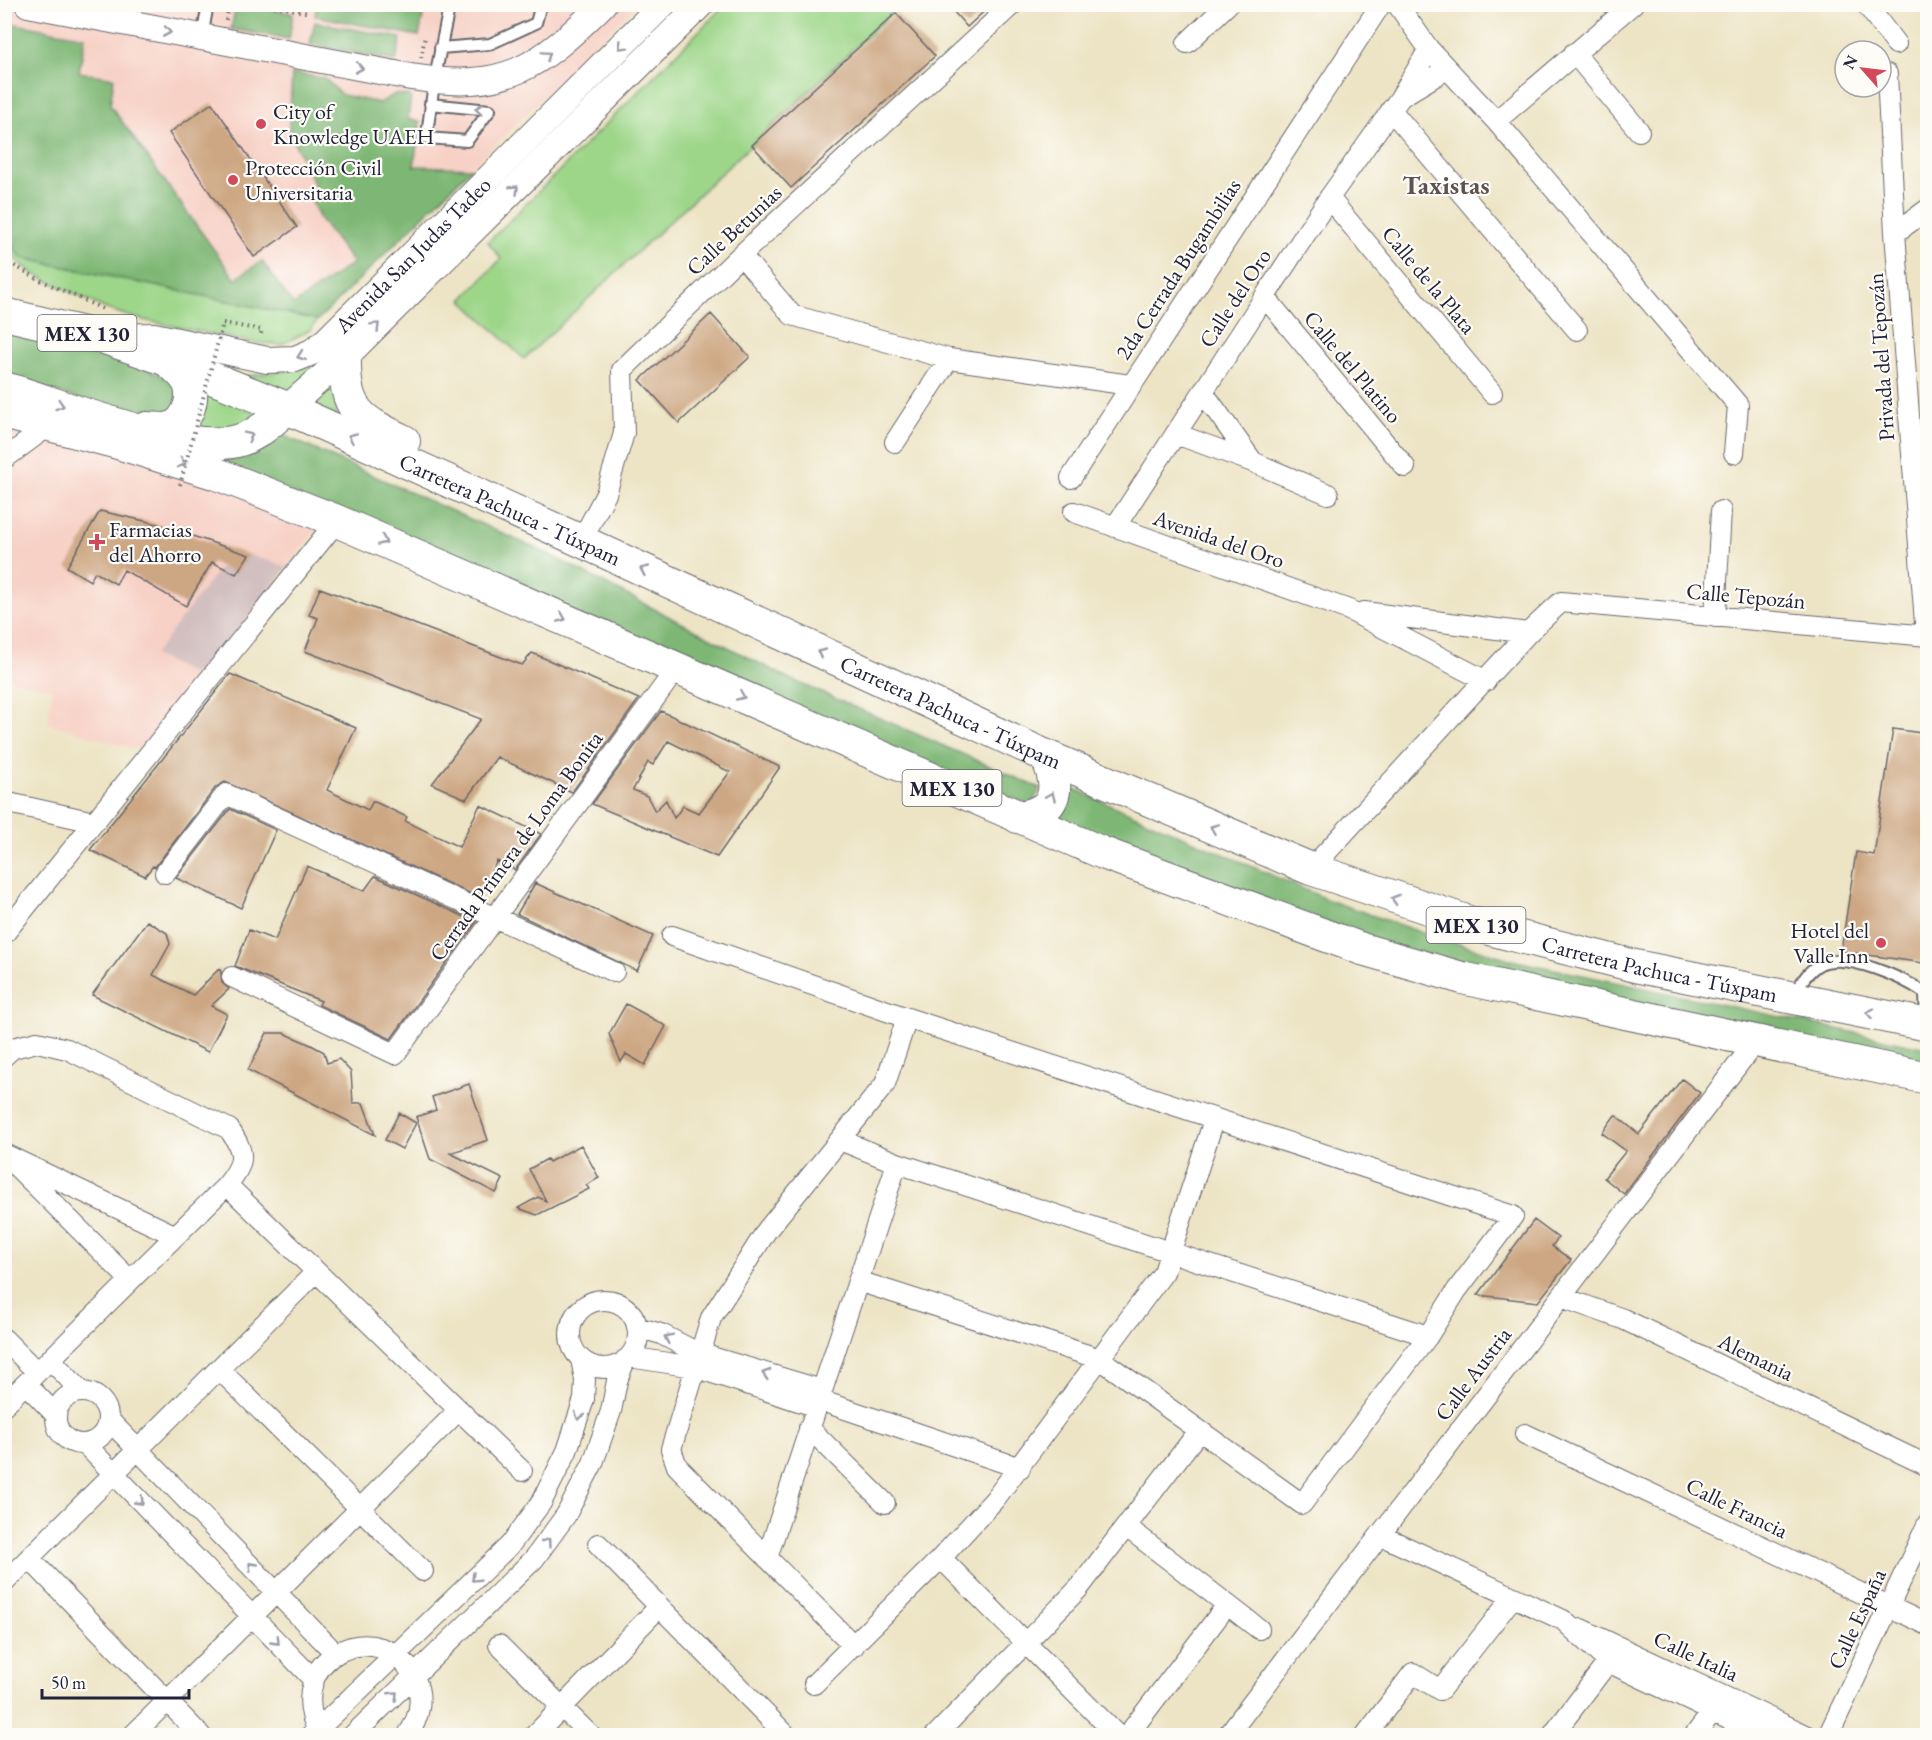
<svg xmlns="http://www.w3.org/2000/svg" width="1932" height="1740" font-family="'EB Garamond',serif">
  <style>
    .built { fill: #f7d1c6 }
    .industrial { fill: #d2bfbf }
    .green { fill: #9dd689; stroke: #607c62; stroke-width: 1.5 }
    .forest { fill: #7eb775; stroke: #506c58; stroke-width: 1.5 }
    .building { fill: #cda783; fill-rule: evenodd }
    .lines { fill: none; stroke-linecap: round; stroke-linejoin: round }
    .service-casing { stroke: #69666b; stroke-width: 14 }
    .minor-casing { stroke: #69666b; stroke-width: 22 }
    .tertiary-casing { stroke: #69666b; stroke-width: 28 }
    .primary-casing { stroke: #69666b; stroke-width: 34 }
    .path { stroke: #69666b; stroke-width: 4; stroke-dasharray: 1.5 4.5; stroke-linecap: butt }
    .service { stroke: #fff; stroke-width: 10 }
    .minor { stroke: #fff; stroke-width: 20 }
    .tertiary { stroke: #fff; stroke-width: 26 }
    .primary { stroke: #fff; stroke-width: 32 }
    .path-bridge { stroke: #69666b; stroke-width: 4; stroke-dasharray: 1.5 4.5; stroke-linecap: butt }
    .oneway { stroke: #9c9ca7 }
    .poi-dot { fill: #d1495b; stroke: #fdfcf7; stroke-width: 2 }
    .labels { text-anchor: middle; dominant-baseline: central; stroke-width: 4.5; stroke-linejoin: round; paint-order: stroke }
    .shield { fill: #fdfcf7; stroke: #646373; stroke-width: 1.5 }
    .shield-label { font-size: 21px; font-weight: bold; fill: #22223b }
    .poi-label { font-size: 22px; fill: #22223b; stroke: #fdfcf7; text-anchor: start }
    .street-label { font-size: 22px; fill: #22223b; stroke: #fdfcf7 }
    .quarter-label { font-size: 26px; font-weight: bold; fill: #5e5154; stroke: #fdfcf7 }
  </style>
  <rect width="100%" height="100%" fill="#fdfcf7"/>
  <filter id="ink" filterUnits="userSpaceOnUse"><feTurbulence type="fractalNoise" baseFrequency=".0167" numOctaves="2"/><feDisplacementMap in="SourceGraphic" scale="12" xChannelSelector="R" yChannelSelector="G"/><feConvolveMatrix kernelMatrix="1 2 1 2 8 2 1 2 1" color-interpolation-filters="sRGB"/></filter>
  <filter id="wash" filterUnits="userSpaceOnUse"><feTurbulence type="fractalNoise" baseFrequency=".008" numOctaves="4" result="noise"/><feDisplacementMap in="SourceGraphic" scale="24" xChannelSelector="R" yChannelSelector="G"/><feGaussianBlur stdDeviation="1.35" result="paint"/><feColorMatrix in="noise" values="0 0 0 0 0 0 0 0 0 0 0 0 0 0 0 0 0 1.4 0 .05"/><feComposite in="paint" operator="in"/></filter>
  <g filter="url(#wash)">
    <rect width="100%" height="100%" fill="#ede4c5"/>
    <path class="built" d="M 4,5 L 637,5 L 318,320 L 138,282 L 5,238 Z
      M 5,378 L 213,462 L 334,507 L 144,752 L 48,723 L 52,689 L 5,678 Z"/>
    <path class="industrial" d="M 233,550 L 288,567 L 201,678 L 154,655 Z"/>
    <path class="green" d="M 725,5 L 900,5 L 524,359 L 462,300 L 501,259 L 488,242 Z
      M 4,238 L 22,258 L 318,320 L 310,330 L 281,345 L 250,342 L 134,318 L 104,308 L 34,274 L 5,251 Z
      M 323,355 L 327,359 L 287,395 L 247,376 L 300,369 Z
      M 338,371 L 336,402 L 338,417 L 307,402 Z
      M 202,389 L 264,416 L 239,429 L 189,430 L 205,407 Z"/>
    <path class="forest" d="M 236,5 L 293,13 L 289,39 L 231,29 Z
      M 317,5 L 317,4 L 425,5 L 419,36 L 315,16 Z
      M 5,22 L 85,37 L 79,72 L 114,78 L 110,105 L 235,279 L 262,261 L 293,305 L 353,263 L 320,219 L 312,202 L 315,186 L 289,131 L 292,73 L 324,78 L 342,95 L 380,103 L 395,94 L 411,96 L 408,119 L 420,122 L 414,166 L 472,168 L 318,320 L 22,258 L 5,238 Z
      M 315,22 L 401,38 L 396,61 L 310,44 Z
      M 4,332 C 45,338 147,361 177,386 L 177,408 L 154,420 L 5,378 Z
      M 278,433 L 546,553 L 788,678 L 1040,788 L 1031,806 L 216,462 L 254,453 Z
      M 1065,785 L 1331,901 L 1420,932 L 1516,961 L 1927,1048 L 1927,1071 L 1410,954 L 1054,819 Z"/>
    <g id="blocks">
      <path class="building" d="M 947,4 L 992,4 L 967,27 Z
        M 896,13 L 935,56 L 791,188 L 752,145 Z
        M 212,103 L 297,227 L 254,257 L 169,133 Z
        M 711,314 L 750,357 L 679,423 L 640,380 Z
        M 100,511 L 154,523 L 249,555 L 236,574 L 212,562 L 186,606 L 124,570 L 116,584 L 95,572 L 90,581 L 67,567 Z
        M 320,588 L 522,665 L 532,653 L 639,699 L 572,792 L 497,757 L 466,799 L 432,784 L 481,719 L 305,651 L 318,618 L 309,615 Z
        M 230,674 L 356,728 L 327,790 L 368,810 L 373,801 L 407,817 L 405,821 L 459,847 L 480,805 L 541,834 L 515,870 L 497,861 L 478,897 L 225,782 L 216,787 L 155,867 L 153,866 L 145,876 L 90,850 Z
        M 661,711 L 780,767 L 717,857 L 592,804 ZM 668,741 L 730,772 L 699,813 L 683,806 L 674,818 L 666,800 L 655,811 L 647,796 L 633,790 L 648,762 L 653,765 Z
        M 1893,729 L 1928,734 L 1928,932 L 1923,963 L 1841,951 L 1856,852 L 1874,855 Z
        M 230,809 L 276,830 L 241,908 L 176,878 Z
        M 307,866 L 364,891 L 375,876 L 476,922 L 391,1039 L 319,1005 L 321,1001 L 235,966 L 249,930 L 275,940 Z
        M 535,883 L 653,936 L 637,971 L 517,914 Z
        M 147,921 L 167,933 L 170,944 L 153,975 L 193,995 L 219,969 L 221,972 L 222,983 L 229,989 L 211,1006 L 227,1014 L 208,1052 L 92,995 Z
        M 626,1004 L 666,1026 L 645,1065 L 626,1054 L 621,1062 L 609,1034 Z
        M 267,1033 L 284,1033 L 311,1045 L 324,1052 L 327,1063 L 339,1059 L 351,1072 L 353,1103 L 363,1103 L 375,1135 L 248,1070 Z
        M 1682,1079 L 1700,1093 L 1624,1194 L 1604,1178 L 1626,1151 L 1602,1133 L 1615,1115 L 1639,1134 Z
        M 469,1084 L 488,1140 L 450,1153 L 503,1179 L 496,1193 L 430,1159 L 416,1117 L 436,1110 L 432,1097 Z
        M 399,1113 L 416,1123 L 402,1149 L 385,1140 Z
        M 581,1145 L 599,1178 L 586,1185 L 589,1189 L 537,1215 L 518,1208 L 538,1197 L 546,1201 L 529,1169 L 547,1159 L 549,1162 Z
        M 1534,1220 L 1558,1238 L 1552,1246 L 1571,1260 L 1538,1302 L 1478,1295 Z"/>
    </g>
  </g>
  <g filter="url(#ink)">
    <use href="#blocks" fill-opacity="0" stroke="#69666b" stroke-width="1.5"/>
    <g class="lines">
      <defs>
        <path id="service" d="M 124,24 L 128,4
          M 202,38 L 208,4
          M 440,48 L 490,44 L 536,23 L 541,4
          M 430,104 L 490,110 L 467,141 L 427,138 C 431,93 440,49 450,4
          M 1793,995 C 1800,985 1808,970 1820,964 C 1847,952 1903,978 1925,993 L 1926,1022"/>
        <path id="minor" d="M 1397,4 L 1429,49 L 1496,121 L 1738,405 L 1734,453
          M 1866,4 L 1896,44
          M 1187,43 L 1228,4
          M 1574,53 L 1639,131
          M 1887,74 L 1895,233 L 1926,636
          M 1402,96 L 1447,69
          M 1391,110 L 1577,330
          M 1496,121 L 1633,4
          M 1329,198 L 1492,393
          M 1895,233 L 1928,209
          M 741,255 L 792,315 L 949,359 L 1130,385
          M 1265,297 L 1405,467
          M 1203,392 L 1253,462
          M 1176,434 L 1253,462 L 1328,494
          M 895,442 L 949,359
          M 4,459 L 50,425
          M 1071,478 L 1381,4
          M 1074,512 L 1349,610 L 1486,681
          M 1115,527 L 1329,198 L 1400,98 L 1429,49
          M 581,541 L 606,494 L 624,433 L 622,370 L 741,255 L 1013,4
          M 1364,612 L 1528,633
          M 1715,617 L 1721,511
          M 4,802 L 94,822
          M 1311,869 L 1528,633 L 1561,602 L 1928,636
          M 165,873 L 226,794 L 614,972
          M 4,934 L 337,521
          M 672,936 L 907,1018 L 1513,1216 L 1457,1290 L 1428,1336 L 1302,1504 L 1100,1359 L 858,1281
          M 232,977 L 395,1054 L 677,668
          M 4,1056 L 13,1048 L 37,1042 L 67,1049 L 229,1129 C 246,1154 245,1162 227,1185 L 4,1405
          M 840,1140 L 897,1163 L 1428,1336
          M 4,1154 L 174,1235
          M 15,1165 L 130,1280
          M 227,1185 L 522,1471
          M 1561,1297 L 1623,1319 L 1928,1466
          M570 1334a34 34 0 1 1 68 0a34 34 0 1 1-68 0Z
          M 637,1327 L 661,1334 L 698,1353 L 822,1390
          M 4,1339 L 37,1372
          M 629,1357 L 694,1367 L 817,1407
          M 50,1359 L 82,1392
          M 219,1369 L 423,1571
          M 26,1384 L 56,1415
          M56 1418a26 26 0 1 1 52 0a26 26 0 1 1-52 0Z
          M 819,1400 L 1020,1468
          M 108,1419 L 336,1654
          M 809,1428 L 885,1503
          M 1525,1434 L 1928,1625
          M 85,1444 L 314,1680
          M 1128,1528 L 1259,1629
          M 1380,1535 L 1563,1620 L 1608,1662 L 1764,1736
          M 598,1544 L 787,1736
          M 29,1558 L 201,1736
          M 767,1558 L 897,1163
          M 941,1558 L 1118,1736
          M 4,1583 L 316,1272
          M 1581,1629 L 1808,1736
          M 499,1645 L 591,1736
          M 854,1646 L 677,1466 L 671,1449 L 711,1318 L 767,1230 L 885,1084 L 907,1018
          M 814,1684 L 941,1558 L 995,1499 L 1164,1272 L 1214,1120
          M 132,1736 L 459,1410
          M 311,1736 L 510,1545 L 541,1503 L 567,1451 L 584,1399 L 585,1380 L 581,1359
          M 320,1736 C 278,1655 383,1611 415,1679 C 424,1699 419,1719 407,1736
          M 352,1736 L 534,1559 L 566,1515 L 593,1463 L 611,1411 L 617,1381 L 625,1360
          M 534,1736 L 659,1607
          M 935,1736 L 1079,1588 L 1199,1431
          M 1127,1736 L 1227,1605
          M 1227,1736 L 1756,1041
          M 1365,1736 L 1413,1673 L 1440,1690 L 1513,1597
          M 1552,1736 L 1608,1662
          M 1694,1736 L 1713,1711
          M 1828,1736 L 1928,1523"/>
        <g id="tertiary">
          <path d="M 28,4 L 411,77 C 506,92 537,69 603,4"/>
          <path id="s1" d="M 112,337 L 154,336 L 267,360 L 295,359 L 312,352 L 328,339 L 663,4"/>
          <path d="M 287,408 L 345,357 L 701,4"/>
        </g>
        <g id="primary">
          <path id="s2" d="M 4,314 L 102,337 L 167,360 L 287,408 L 581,541 L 1046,756 L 1311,869 L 1493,930 L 1635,966 L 1928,1025"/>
          <path d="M 345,357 C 344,410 358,419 404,441"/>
          <path d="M 4,388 C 62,404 182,455 237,441 C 257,436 272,421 287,408"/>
          <path d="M 4,413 L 118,443 L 217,474 L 337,521 L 1103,853 L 1362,949 L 1462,978 L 1928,1078"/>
          <path d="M 147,428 C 154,428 164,430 170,428 C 187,423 195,399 189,384 C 185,374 175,367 167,360"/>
          <path d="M 1018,817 C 1058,812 1061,788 1046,756"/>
        </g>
      </defs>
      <use href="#service" class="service-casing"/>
      <use href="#minor" class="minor-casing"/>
      <use href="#tertiary" class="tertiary-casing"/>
      <use href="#primary" class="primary-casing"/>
      <path class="path" d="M 263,4 L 310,13
        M 226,20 L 229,4
        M 421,58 L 425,36
        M 4,260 L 42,281 L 103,309
        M 223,323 L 262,330 L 260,338"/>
      <use href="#service" class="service"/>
      <use href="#minor" class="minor"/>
      <use href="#tertiary" class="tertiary"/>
      <use href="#primary" class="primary"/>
      <path class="path-bridge" d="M 180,485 L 223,323"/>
    </g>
    <defs><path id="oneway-chevron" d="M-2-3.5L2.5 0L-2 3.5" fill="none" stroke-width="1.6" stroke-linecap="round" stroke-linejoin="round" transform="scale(1.5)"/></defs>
    <g class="oneway">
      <use href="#oneway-chevron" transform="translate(167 32) rotate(10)"/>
      <use href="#oneway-chevron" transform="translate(622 46) rotate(135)"/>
      <use href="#oneway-chevron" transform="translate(547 55) rotate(-34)"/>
      <use href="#oneway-chevron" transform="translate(359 68) rotate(10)"/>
      <use href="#oneway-chevron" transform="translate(479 109) rotate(-174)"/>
      <use href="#oneway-chevron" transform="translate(515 189) rotate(-45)"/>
      <use href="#oneway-chevron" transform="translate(376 326) rotate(-45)"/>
      <use href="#oneway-chevron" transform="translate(301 356) rotate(160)"/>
      <use href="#oneway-chevron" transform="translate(60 405) rotate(17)"/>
      <use href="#oneway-chevron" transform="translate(249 436) rotate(-26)"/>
      <use href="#oneway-chevron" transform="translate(352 437) rotate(-156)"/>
      <use href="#oneway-chevron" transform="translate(182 463) rotate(17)"/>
      <use href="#oneway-chevron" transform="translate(383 541) rotate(23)"/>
      <use href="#oneway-chevron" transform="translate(644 570) rotate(-155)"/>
      <use href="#oneway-chevron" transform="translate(562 618) rotate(23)"/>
      <use href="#oneway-chevron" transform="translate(821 653) rotate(-155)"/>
      <use href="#oneway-chevron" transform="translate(741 696) rotate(23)"/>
      <use href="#oneway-chevron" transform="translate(1051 796) rotate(-67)"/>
      <use href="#oneway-chevron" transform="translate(1214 828) rotate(-157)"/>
      <use href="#oneway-chevron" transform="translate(1395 899) rotate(-162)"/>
      <use href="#oneway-chevron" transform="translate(1870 1013) rotate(-168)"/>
      <use href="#oneway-chevron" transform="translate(668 1338) rotate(-154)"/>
      <use href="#oneway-chevron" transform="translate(766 1374) rotate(-163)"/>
      <use href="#oneway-chevron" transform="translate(579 1416) rotate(108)"/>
      <use href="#oneway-chevron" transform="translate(140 1501) rotate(46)"/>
      <use href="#oneway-chevron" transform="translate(547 1542) rotate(-54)"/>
      <use href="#oneway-chevron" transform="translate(252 1566) rotate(-134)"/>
      <use href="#oneway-chevron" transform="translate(475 1578) rotate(136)"/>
      <use href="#oneway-chevron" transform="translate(276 1641) rotate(46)"/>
      <use href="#oneway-chevron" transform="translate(394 1695) rotate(-44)"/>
    </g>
  </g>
  <g class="poi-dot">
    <circle cx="261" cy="124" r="6"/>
    <circle cx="233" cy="180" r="6"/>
    <path d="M94 533h6v6h6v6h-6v6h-6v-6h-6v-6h6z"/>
    <circle cx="1881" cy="943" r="6"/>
  </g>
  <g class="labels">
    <g class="shield">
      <rect x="37.5" y="315" width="99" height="36" rx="4.5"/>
      <rect x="902.5" y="770" width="99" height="36" rx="4.5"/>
      <rect x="1426.5" y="907" width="99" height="36" rx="4.5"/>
    </g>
    <g class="shield-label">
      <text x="87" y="333">MEX 130</text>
      <text x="952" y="788">MEX 130</text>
      <text x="1476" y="925">MEX 130</text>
    </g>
    <g class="poi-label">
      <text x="273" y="111">City of<tspan x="273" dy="25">Knowledge UAEH</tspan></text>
      <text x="245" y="167">Protección Civil<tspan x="245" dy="25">Universitaria</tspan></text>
      <text x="109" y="529">Farmacias<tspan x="109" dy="25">del Ahorro</tspan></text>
      <text x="1869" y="930" text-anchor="end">Hotel del<tspan x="1869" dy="25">Valle Inn</tspan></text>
    </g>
    <g class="street-label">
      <text transform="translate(734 230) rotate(-43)">Calle Betunias</text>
      <text stroke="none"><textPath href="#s1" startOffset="344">Avenida San Judas Tadeo</textPath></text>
      <text transform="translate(1178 269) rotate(-57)">2da Cerrada Bugambilias</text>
      <text transform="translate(1429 280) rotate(50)">Calle de la Plata</text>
      <text transform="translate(1235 298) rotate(-57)">Calle del Oro</text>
      <text transform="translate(1881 357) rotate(-94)">Privada del Tepozán</text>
      <text transform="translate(1353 367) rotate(50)">Calle del Platino</text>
      <text stroke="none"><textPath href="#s2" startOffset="544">Carretera Pachuca - Túxpam</textPath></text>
      <text transform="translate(1219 539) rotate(19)">Avenida del Oro</text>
      <text transform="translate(1746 596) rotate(5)">Calle Tepozán</text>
      <text stroke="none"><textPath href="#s2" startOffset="1029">Carretera Pachuca - Túxpam</textPath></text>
      <text transform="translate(516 846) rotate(-54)">Cerrada Primera de Loma Bonita</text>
      <text stroke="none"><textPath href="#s2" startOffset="1785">Carretera Pachuca - Túxpam</textPath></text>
      <text transform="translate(1756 1357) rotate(26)">Alemania</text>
      <text transform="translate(1473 1374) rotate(-53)">Calle Austria</text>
      <text transform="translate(1737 1508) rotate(26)">Calle Francia</text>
      <text transform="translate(1857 1619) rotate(-65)">Calle España</text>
      <text transform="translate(1696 1656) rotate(25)">Calle Italia</text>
    </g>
    <g class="quarter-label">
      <text x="1446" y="185">Taxistas</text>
    </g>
  </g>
  <rect width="1932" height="1740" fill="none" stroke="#fdfcf7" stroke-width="24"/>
  <g transform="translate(1863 69) rotate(298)"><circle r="28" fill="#fdfcf7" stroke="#a5a5ac" stroke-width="1.5"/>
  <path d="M0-4.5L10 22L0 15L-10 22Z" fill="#d1495b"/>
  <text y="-9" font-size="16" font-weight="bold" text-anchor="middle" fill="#22223b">N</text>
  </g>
  <path d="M42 1689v9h147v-9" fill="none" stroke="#22223b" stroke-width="3"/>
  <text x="51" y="1689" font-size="18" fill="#22223b" stroke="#fdfcf7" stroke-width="4.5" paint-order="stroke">50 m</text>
</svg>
